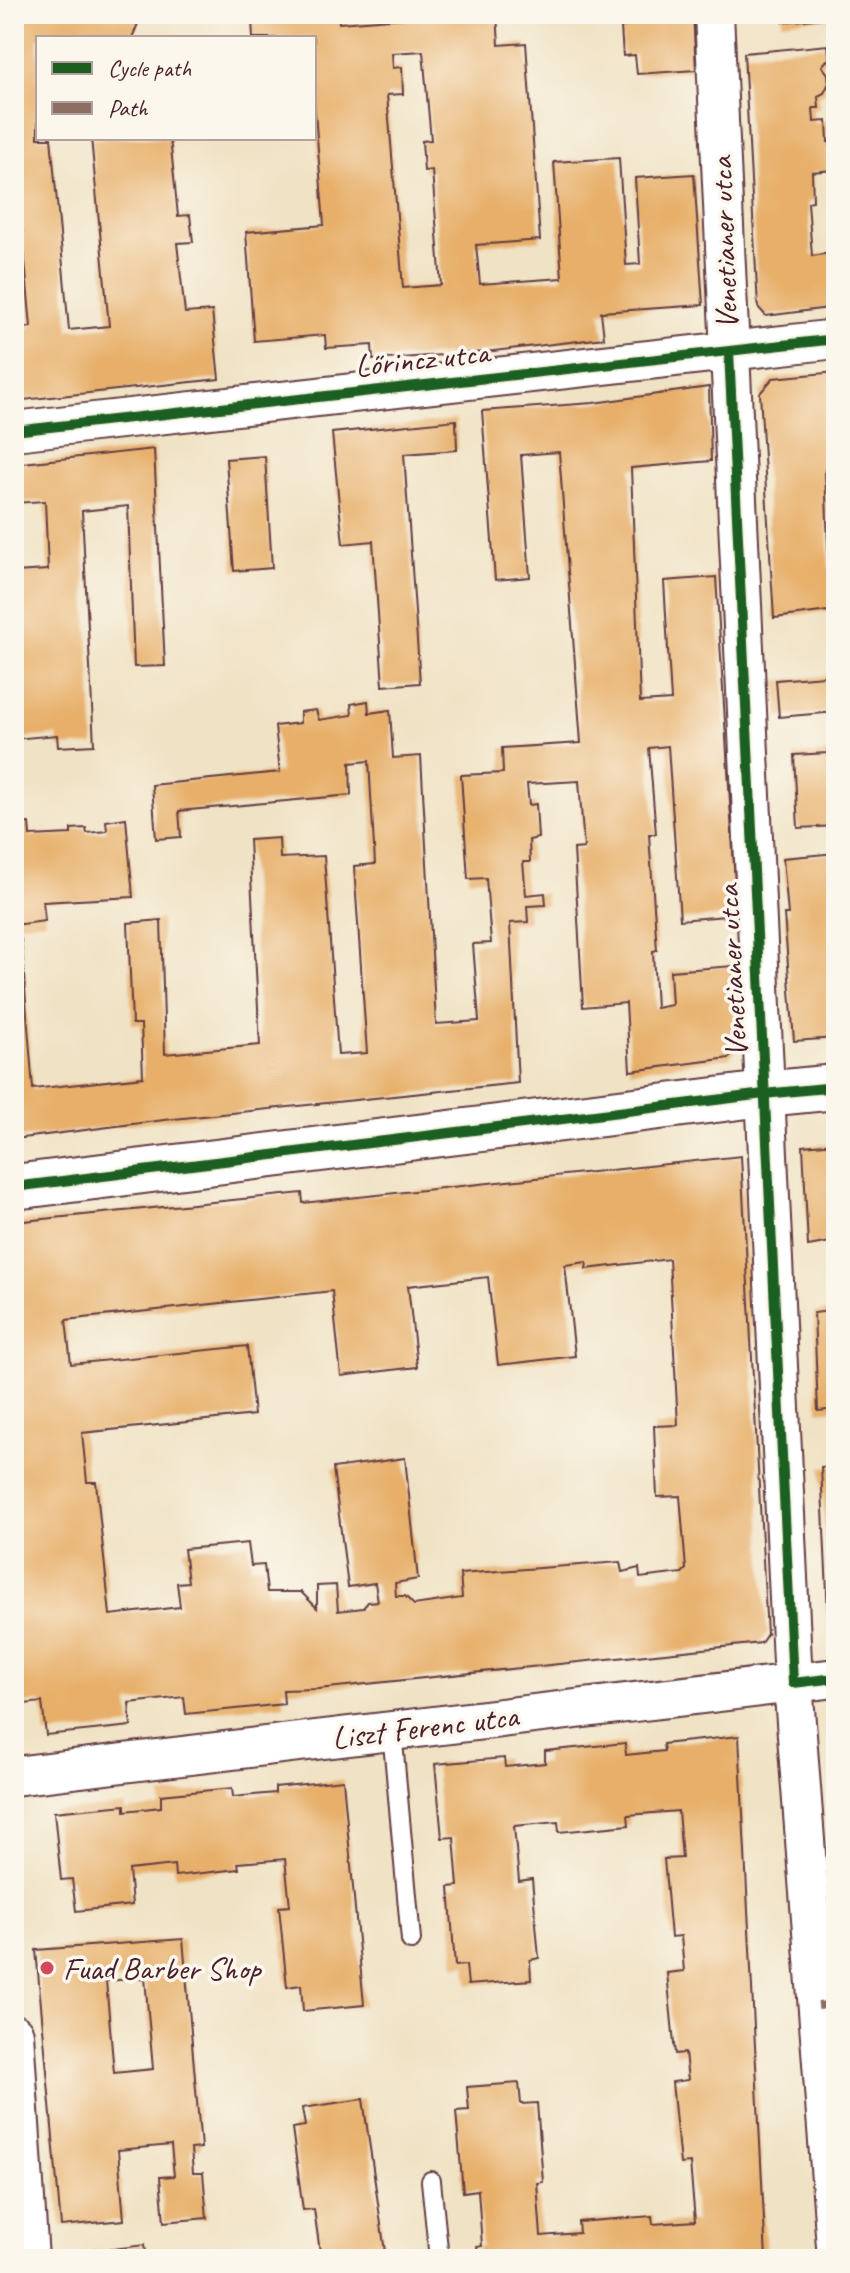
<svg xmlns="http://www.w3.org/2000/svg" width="850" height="2273" font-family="Caveat,sans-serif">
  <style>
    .building { fill: #e7af69; fill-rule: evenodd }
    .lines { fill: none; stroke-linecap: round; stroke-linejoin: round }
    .lane-casing { stroke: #633c42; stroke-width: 22 }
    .street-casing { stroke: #633c42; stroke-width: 42 }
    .secondary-casing { stroke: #633c42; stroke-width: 48 }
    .lane { stroke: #fff; stroke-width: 18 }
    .street { stroke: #fff; stroke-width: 38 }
    .secondary { stroke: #fff; stroke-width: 44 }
    .quiet { stroke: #8d6e63; stroke-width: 8; stroke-dasharray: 16 8; stroke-linecap: butt }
    .cycleway-casing { stroke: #fbf7ec; stroke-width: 15 }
    .cycleway { stroke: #1b5e20; stroke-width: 10 }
    .poi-dot { fill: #d1495b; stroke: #fbf7ec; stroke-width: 3 }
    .labels { text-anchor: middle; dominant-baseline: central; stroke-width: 7; stroke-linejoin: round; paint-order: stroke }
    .street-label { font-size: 32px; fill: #4a1f2b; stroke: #fbf7ec }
    .poi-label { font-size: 32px; fill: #4a1f2b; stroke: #fbf7ec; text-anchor: start }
  </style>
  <rect width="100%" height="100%" fill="#fbf7ec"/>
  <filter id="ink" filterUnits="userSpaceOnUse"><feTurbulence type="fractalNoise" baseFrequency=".0125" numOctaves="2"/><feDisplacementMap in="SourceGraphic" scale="16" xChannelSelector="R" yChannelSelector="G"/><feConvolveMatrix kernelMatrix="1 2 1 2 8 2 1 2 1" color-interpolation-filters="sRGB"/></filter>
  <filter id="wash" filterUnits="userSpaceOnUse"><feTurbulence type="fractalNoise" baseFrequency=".006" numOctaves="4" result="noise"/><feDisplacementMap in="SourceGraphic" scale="32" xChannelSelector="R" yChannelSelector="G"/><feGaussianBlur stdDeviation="1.8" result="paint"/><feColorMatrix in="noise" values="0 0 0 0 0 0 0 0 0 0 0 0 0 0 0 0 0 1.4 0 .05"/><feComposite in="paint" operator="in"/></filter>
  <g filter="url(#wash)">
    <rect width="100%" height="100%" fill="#f0e2c4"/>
    <g id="blocks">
      <path class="building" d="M 18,14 L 142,14 L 132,38 L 38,38 L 38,138 L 51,138 L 69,330 L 109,326 L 91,138 L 170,138 L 178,216 L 190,215 L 193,242 L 177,243 L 185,313 L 212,311 L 219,379 L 14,401 L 14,330 L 31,327 L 14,141 L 14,63 L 22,63 L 21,53 L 14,54 L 14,25 Z
        M 237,14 L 338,14 L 339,23 L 457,14 L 497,14 L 499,45 L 526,43 L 540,240 L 476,245 L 480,284 L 562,278 L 554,162 L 619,158 L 626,265 L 640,264 L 635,178 L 694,174 L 703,305 L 601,312 L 604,338 L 485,352 L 373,360 L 372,345 L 326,348 L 325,335 L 254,341 L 246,232 L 324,225 L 314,100 L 314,38 L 253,38 L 252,19 L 238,21 ZM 423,51 L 431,140 L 422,141 L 424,171 L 432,170 L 441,285 L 403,288 L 387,95 L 403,94 L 402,67 L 393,68 L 392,53 Z
        M 629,14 L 693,14 L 696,70 L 637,74 L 635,55 L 623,56 L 621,27 L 630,25 Z
        M 782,14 L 836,14 L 836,17 L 782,22 Z
        M 828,45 L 830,62 L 827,60 L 822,66 L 828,74 L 829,83 L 824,93 L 818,96 L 819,108 L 813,108 L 814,122 L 827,121 L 828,142 L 830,142 L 833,170 L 812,172 L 813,201 L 808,202 L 812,256 L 836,252 L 836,307 L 766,316 L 758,307 L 744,53 Z
        M 836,372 L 836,469 L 825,470 L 829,569 L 836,568 L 836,610 L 774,618 L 760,393 L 773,378 Z
        M 709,387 L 711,461 L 631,468 L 640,702 L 671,700 L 664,581 L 716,577 L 737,915 L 680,920 L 668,746 L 649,748 L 656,834 L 649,834 L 657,950 L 653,951 L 656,1008 L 672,1005 L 670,971 L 733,966 L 739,1047 L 729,1058 L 630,1071 L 626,1003 L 583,1007 L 574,849 L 584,848 L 579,781 L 527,784 L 529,805 L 536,804 L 538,838 L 529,840 L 530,862 L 523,862 L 526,895 L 545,893 L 546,905 L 527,906 L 528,922 L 510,923 L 518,1083 L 164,1120 L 14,1139 L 14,933 L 21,939 L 33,1089 L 143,1077 L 141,1024 L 132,1024 L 128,923 L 161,920 L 165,1054 L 260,1045 L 249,840 L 279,838 L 280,858 L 324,856 L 338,1055 L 367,1053 L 354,866 L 375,864 L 369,761 L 350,763 L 351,795 L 179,811 L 181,837 L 156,839 L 152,785 L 280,772 L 275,726 L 300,723 L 300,712 L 316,710 L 319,720 L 352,715 L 351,704 L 368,701 L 369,713 L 390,710 L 393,758 L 421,756 L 436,1024 L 479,1021 L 473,944 L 491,943 L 486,878 L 468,879 L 461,775 L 503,773 L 502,748 L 581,743 L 559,452 L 521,455 L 530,577 L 495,580 L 482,411 L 593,403 Z
        M 456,420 L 457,450 L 404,454 L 420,683 L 383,686 L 373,541 L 343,544 L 332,433 Z
        M 154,449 L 165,666 L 134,667 L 128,506 L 82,511 L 94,745 L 58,747 L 57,735 L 14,739 L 14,572 L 48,570 L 45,501 L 14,503 L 14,464 Z
        M 265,456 L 272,568 L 234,571 L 226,459 Z
        M 836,675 L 836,712 L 779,717 L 776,680 Z
        M 828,747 L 836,747 L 836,826 L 798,828 L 794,755 L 828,753 Z
        M 126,818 L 133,897 L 43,902 L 45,921 L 14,925 L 14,824 L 29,823 L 30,836 L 71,834 L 71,829 L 86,828 L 87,833 L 107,831 L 106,821 Z
        M 836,853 L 836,1038 L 794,1041 L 784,914 L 788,914 L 783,858 Z
        M 836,1143 L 836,1241 L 808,1246 L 803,1146 Z
        M 741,1156 L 767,1634 L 761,1643 L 318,1689 L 283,1690 L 284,1704 L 186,1714 L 184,1697 L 129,1703 L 131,1726 L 46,1735 L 42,1702 L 15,1705 L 14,1222 L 302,1193 L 303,1203 ZM 669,1259 L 678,1425 L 654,1426 L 657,1497 L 680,1496 L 686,1569 L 682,1573 L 640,1578 L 639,1568 L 622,1572 L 620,1562 L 460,1574 L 462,1598 L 414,1605 L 405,1596 L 396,1596 L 395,1583 L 418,1579 L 405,1458 L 333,1468 L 348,1587 L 375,1583 L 378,1601 L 368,1602 L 363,1608 L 338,1611 L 336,1585 L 317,1586 L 317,1608 L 301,1592 L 267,1592 L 264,1565 L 251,1566 L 248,1543 L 184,1549 L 188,1582 L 177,1583 L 180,1607 L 110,1615 L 96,1482 L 87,1482 L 82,1433 L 254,1415 L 247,1346 L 71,1364 L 66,1320 L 332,1291 L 341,1376 L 417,1367 L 408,1286 L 488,1277 L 498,1365 L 575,1356 L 565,1265 L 587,1262 L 586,1269 Z
        M 836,1310 L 836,1409 L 818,1411 L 814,1313 Z
        M 836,1466 L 836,1634 L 829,1634 L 821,1467 Z
        M 739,1736 L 766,2259 L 478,2259 L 477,2247 L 482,2246 L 478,2190 L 463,2192 L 456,2111 L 469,2110 L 467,2087 L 519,2083 L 521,2104 L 537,2103 L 543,2182 L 537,2183 L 541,2236 L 579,2233 L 578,2222 L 652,2216 L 653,2224 L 695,2221 L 690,2163 L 680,2164 L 672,2082 L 688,2080 L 685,2053 L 675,2054 L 667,1973 L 684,1971 L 681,1936 L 671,1937 L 664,1859 L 682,1858 L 678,1811 L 628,1815 L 629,1825 L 559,1832 L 558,1822 L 514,1826 L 519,1881 L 532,1879 L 539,1958 L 530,1960 L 531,1980 L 468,1985 L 466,1965 L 455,1966 L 449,1887 L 458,1886 L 454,1837 L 442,1838 L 435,1764 L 504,1758 L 505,1767 L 545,1763 L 545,1751 L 625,1743 L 626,1755 L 664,1751 L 663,1744 Z
        M 343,1780 L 364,2005 L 303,2011 L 301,1985 L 287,1987 L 279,1907 L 290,1906 L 285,1859 L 238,1863 L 239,1869 L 175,1876 L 174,1865 L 129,1870 L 132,1905 L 76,1911 L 72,1879 L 61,1880 L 54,1812 L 125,1805 L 125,1811 L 161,1807 L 161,1795 L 232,1788 L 233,1797 L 275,1793 L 275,1787 Z
        M 183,1939 L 201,2148 L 191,2149 L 193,2173 L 203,2173 L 207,2218 L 164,2222 L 160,2177 L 174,2176 L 171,2145 L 118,2150 L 124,2220 L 61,2226 L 36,1950 ZM 145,1978 L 153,2069 L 114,2073 L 106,1981 Z
        M 363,2099 L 386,2259 L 321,2259 L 314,2209 L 303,2210 L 292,2128 L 305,2126 L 302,2108 Z
        M 144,2245 L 146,2259 L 90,2259 L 89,2252 Z"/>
    </g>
  </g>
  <g filter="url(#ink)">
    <use href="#blocks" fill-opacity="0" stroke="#633c42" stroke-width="2"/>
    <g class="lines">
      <defs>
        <path id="lane" d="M 392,1731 L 411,1940
          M 431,2181 L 439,2259"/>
        <path id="street" d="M 714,14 L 793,1683 L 836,2246
          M 14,431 L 836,339
          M 14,1776 L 836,1678
          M 14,2034 L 29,2259"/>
        <path id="secondary" d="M 14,1187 L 764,1094 L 836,1087"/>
      </defs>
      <use href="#lane" class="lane-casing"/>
      <use href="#street" class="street-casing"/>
      <use href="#secondary" class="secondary-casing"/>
      <use href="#lane" class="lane"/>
      <use href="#street" class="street"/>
      <use href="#secondary" class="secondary"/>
      <path class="quiet" d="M 818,2006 L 836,2004"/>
      <defs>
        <path id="cycleway" d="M 729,351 L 793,1683 L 836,1678
          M 14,431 L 836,339
          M 14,1187 L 764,1094 L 836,1087"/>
      </defs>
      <use href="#cycleway" class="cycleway-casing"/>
      <use href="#cycleway" class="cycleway"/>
    </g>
  </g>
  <circle class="poi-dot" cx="47" cy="1968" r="8"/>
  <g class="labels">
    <g class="street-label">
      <text transform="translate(724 243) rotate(-92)">Venetianer utca</text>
      <text transform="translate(422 359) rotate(-6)">Lőrincz utca</text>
      <text transform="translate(732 971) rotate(-93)">Venetianer utca</text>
      <text transform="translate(425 1727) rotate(-7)">Liszt Ferenc utca</text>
    </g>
    <g class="poi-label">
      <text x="63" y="1968">Fuad Barber Shop</text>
    </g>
  </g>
  <rect width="850" height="2273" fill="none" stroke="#fbf7ec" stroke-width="48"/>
  <rect x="36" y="36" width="280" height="104" fill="#fbf7ec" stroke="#b4a19f" stroke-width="2"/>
  <rect x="52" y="62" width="40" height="12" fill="#1b5e20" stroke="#b4a19f" stroke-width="2"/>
  <text x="108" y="76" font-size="24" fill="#4a1f2b">Cycle path</text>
  <rect x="52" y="102" width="40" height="12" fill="#8d6e63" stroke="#b4a19f" stroke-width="2"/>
  <text x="108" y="116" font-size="24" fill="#4a1f2b">Path</text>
</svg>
